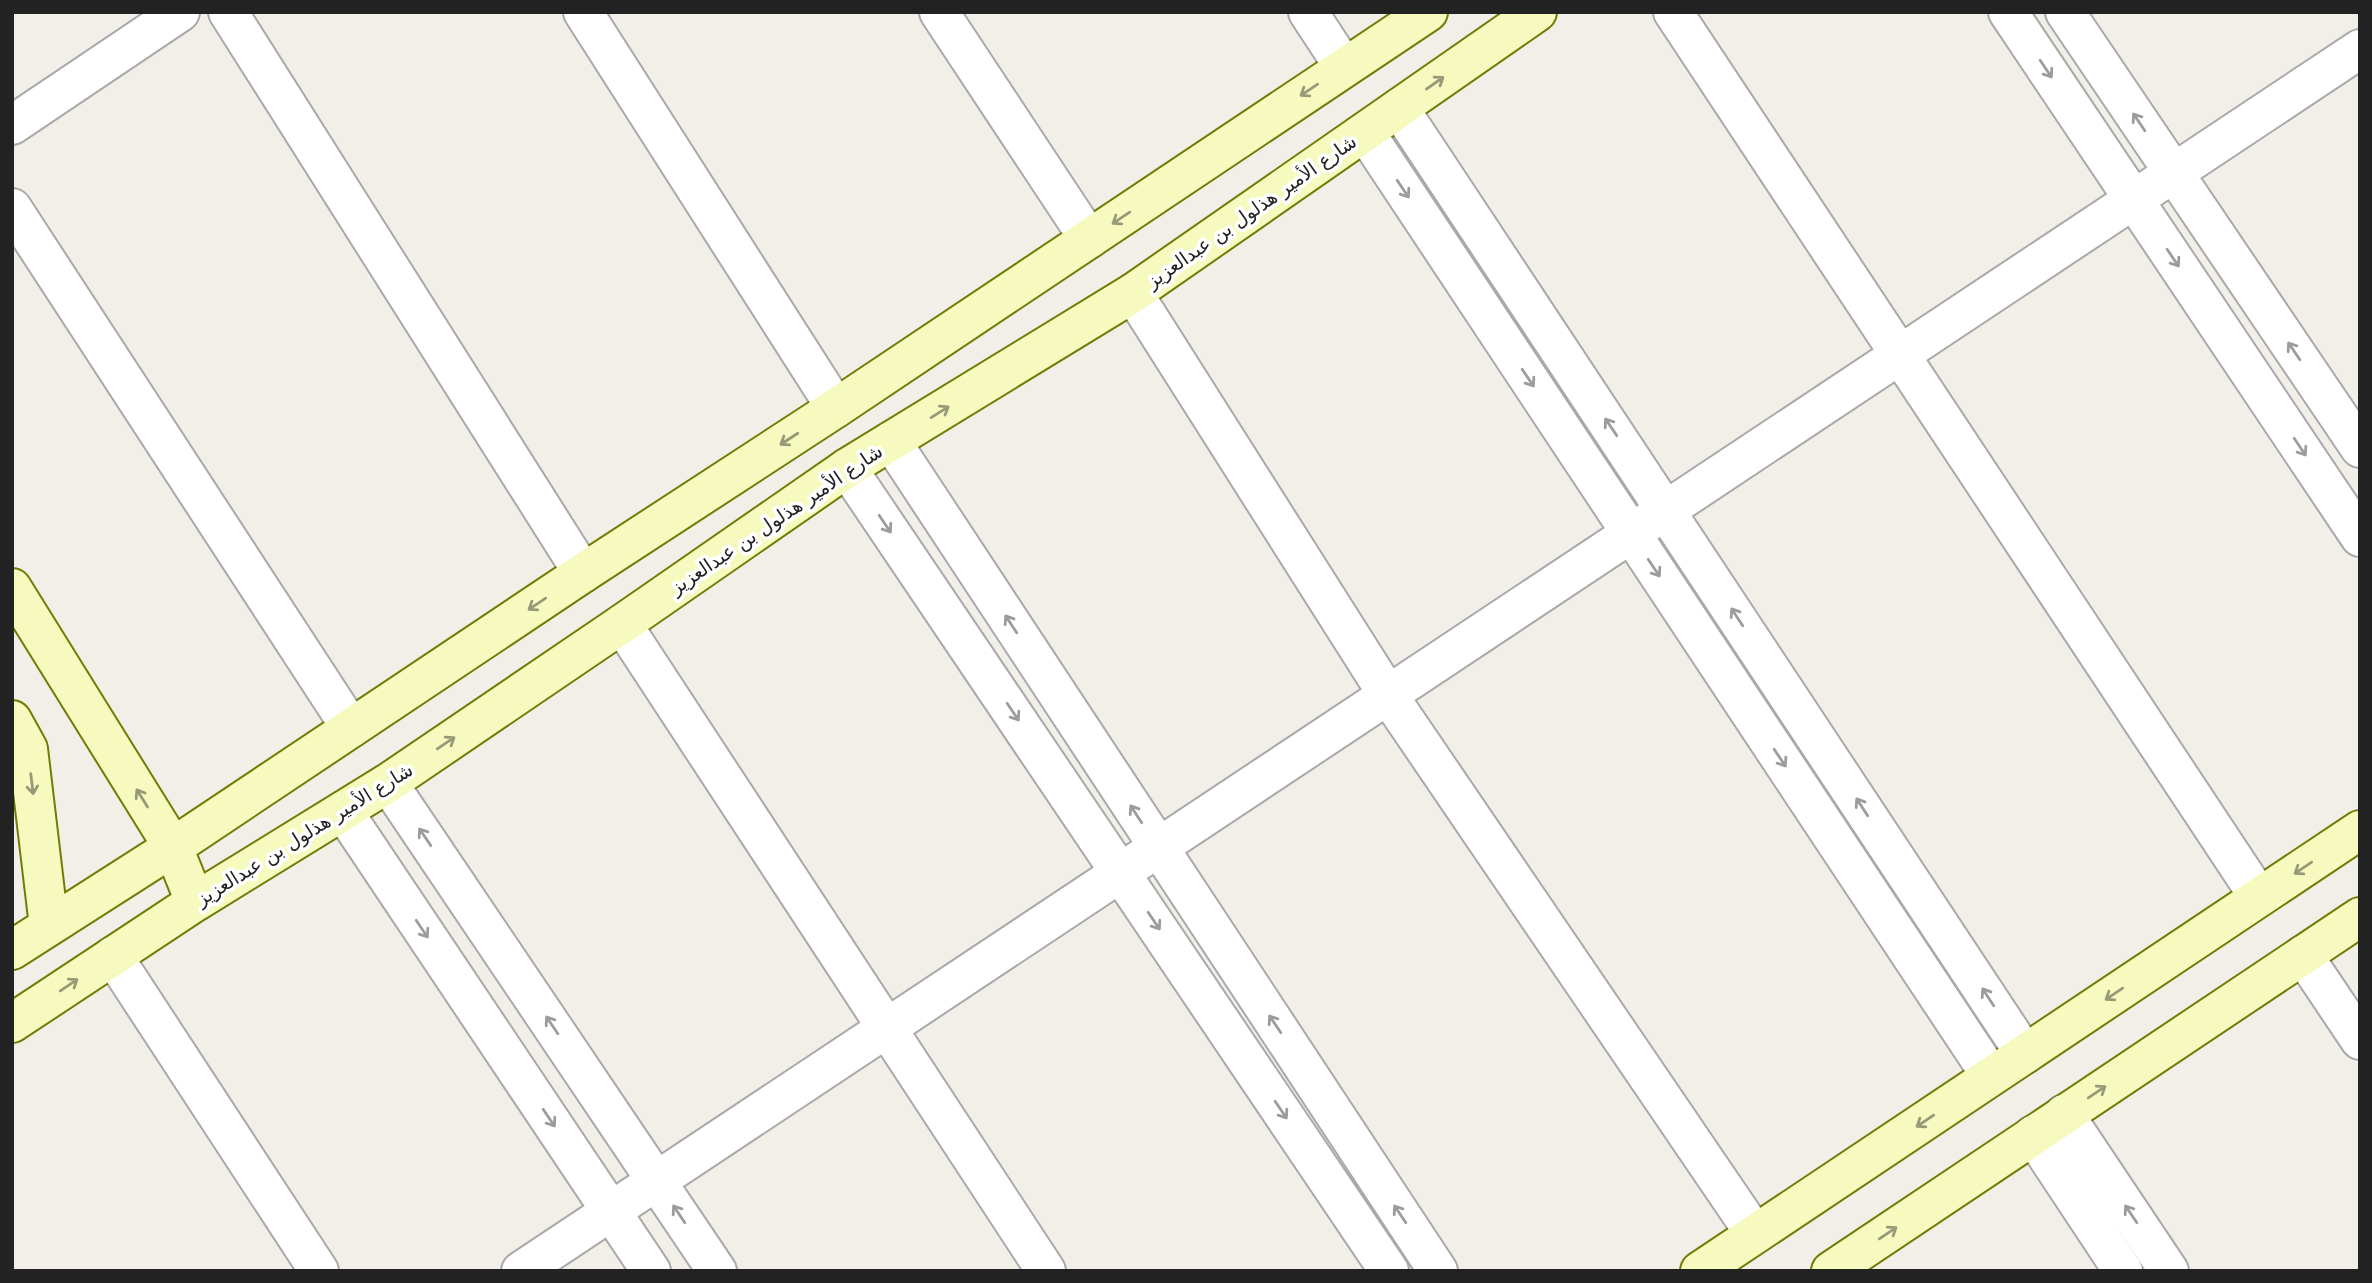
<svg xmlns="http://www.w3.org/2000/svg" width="2372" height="1283" font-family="'DejaVu Sans','Noto Naskh Arabic',sans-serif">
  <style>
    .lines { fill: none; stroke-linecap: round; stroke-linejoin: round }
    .street-casing { stroke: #a9a9a9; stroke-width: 42 }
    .secondary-casing { stroke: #707d05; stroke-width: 42 }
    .street { stroke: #fff; stroke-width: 38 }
    .secondary { stroke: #f7fabf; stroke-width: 38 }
    .oneway { stroke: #9c9c9c }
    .oneway2 { stroke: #979978 }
    .labels { text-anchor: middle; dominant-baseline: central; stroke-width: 7; stroke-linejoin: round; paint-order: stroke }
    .street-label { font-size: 19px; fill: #222; stroke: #fff }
  </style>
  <rect width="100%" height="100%" fill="#f2efe9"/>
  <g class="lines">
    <defs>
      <path id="street" d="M 228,12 L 583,573
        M 583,12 L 836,408
        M 939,12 L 1089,239
        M 1308,12 L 1344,67
        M 1673,12 L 2259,897
        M 2008,12 L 2360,537
        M 2065,12 L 2360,448
        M 1399,108 L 2025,1054
        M 12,125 L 180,12
        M 1365,132 L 1991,1076
        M 12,208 L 351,728
        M 1133,293 L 1388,695 L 1755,1234
        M 891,441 L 1438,1271
        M 847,468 L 1389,1271
        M 622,624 L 1046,1271
        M 388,783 L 717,1271
        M 343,811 L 651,1271
        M 2303,955 L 2360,1040
        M 113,956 L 319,1271
        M 2064,1114 L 2169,1271
        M 2033,1135 L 2123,1271
        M 521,1271 L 2360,49"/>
      <path id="secondary" d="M 12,588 L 173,847 L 195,902
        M 12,720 L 28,749 L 49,926
        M 12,950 L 173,847 L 583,573 L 836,408 L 1428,12
        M 12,1023 L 195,902 L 388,783 L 622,624 L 847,468 L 1133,293 L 1537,12
        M 1700,1271 L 2360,830
        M 1831,1271 L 2360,917"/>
    </defs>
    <use href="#street" class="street-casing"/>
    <use href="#secondary" class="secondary-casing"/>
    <use href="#street" class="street"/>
    <use href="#secondary" class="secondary"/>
  </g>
  <defs><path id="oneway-shaft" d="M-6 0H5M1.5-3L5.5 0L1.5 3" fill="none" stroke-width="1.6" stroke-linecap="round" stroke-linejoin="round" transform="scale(1.75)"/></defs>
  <g class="oneway">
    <use href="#oneway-shaft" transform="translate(2046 69) rotate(56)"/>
    <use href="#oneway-shaft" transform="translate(2139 122) rotate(-124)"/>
    <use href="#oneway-shaft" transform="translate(1403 189) rotate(56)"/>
    <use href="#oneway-shaft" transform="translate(2173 258) rotate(56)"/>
    <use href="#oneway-shaft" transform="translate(2294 351) rotate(-124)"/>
    <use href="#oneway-shaft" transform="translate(1528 378) rotate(56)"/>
    <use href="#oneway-shaft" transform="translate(1611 427) rotate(-124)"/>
    <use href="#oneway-shaft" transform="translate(2300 447) rotate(56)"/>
    <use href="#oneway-shaft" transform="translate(885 524) rotate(56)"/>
    <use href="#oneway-shaft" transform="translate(1654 568) rotate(56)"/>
    <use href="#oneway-shaft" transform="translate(1737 617) rotate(-123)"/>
    <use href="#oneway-shaft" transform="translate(1011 624) rotate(-123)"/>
    <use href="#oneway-shaft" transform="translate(1013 712) rotate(56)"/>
    <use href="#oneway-shaft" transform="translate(1780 758) rotate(56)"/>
    <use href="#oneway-shaft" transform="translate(1862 807) rotate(-123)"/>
    <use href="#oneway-shaft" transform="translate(1136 814) rotate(-123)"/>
    <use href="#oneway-shaft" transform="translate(425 837) rotate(-124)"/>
    <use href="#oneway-shaft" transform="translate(1154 921) rotate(56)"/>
    <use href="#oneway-shaft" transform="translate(422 929) rotate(56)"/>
    <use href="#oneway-shaft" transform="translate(1988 997) rotate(-123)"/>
    <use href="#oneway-shaft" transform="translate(1275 1024) rotate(-124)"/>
    <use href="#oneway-shaft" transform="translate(552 1025) rotate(-124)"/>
    <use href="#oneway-shaft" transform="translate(1281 1110) rotate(56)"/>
    <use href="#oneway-shaft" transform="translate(549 1118) rotate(56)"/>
    <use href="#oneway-shaft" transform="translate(679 1214) rotate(-124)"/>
    <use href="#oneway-shaft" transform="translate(1400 1214) rotate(-124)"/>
    <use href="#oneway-shaft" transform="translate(2131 1214) rotate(-124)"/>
  </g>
  <g class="oneway2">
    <use href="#oneway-shaft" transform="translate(1435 83) rotate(-35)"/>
    <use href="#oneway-shaft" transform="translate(1309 90) rotate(146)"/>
    <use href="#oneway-shaft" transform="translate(1121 218) rotate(146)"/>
    <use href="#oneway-shaft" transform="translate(940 412) rotate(-32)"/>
    <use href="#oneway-shaft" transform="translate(789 439) rotate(147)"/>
    <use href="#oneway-shaft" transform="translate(537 604) rotate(146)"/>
    <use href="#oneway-shaft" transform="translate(446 743) rotate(-34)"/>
    <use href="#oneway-shaft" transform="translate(32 784) rotate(83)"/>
    <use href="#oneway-shaft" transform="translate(142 798) rotate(-122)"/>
    <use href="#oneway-shaft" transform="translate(2303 868) rotate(146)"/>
    <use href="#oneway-shaft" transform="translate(69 985) rotate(-34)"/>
    <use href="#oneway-shaft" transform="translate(2114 994) rotate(146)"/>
    <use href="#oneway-shaft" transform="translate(2097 1092) rotate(-34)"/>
    <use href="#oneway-shaft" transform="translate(1925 1121) rotate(146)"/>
    <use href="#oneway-shaft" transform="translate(1888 1233) rotate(-34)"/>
  </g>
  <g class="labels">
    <g class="street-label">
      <text transform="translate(1251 211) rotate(-35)">شارع الأمير هذلول بن عبدالعزيز</text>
      <text transform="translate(776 519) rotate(-34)">شارع الأمير هذلول بن عبدالعزيز</text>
      <text transform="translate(304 834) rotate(-32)">شارع الأمير هذلول بن عبدالعزيز</text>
    </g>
  </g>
  <rect width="2372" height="1283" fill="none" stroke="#222222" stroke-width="28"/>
</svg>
